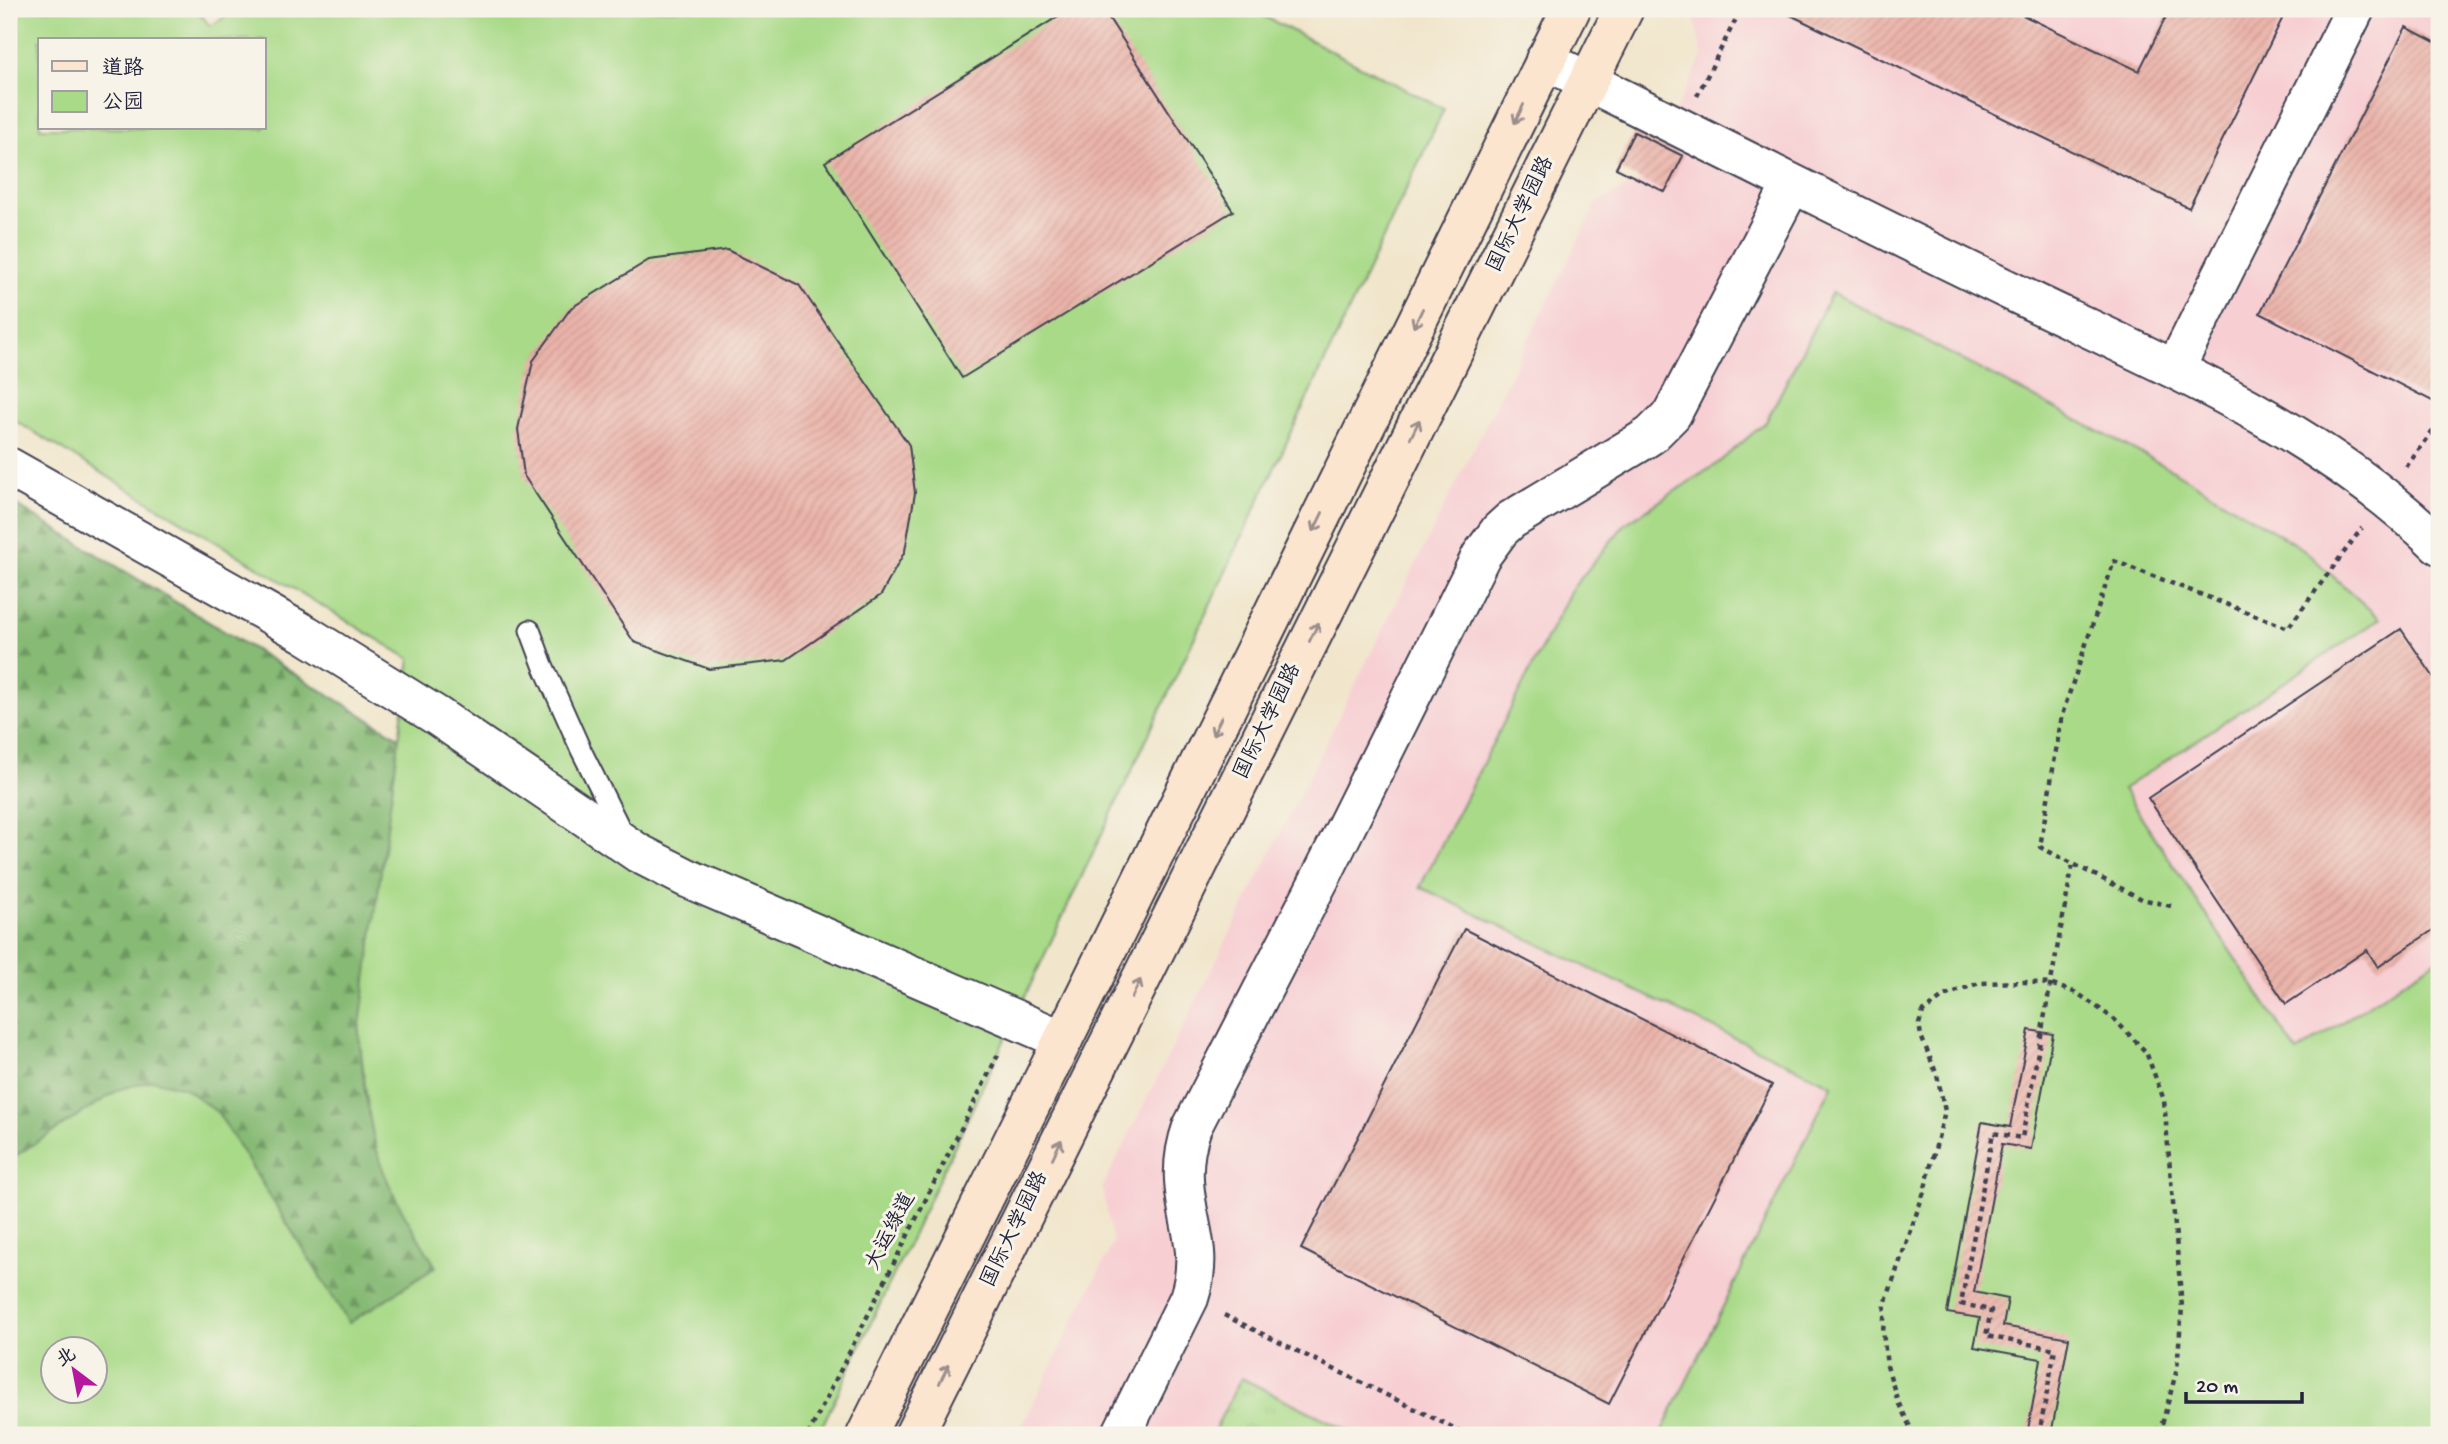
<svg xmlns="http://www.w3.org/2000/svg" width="2448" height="1444" font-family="'Gochi Hand','LXGW WenKai TC',sans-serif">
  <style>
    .built { fill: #f7cfd3 }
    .grass { fill: url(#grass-tufts); stroke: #667e62; stroke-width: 2 }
    .forest { fill: url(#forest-firs); stroke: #546e58; stroke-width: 2 }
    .park { fill: #a9da88; stroke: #667e62; stroke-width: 2; fill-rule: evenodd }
    .building { fill: url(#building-hatch) }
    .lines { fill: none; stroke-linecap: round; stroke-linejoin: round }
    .lane-casing { stroke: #413f51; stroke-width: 23 }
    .street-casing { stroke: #413f51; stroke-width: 42 }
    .secondary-casing { stroke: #413f51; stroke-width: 42 }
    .path { stroke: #413f51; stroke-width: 4.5; stroke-dasharray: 5 5; stroke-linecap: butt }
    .lane { stroke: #fff; stroke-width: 19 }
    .street { stroke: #fff; stroke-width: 38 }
    .secondary { stroke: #fce5cf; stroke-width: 38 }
    .oneway { stroke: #9a8d8c }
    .labels { text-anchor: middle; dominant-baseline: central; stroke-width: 6; stroke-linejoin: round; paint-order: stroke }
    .street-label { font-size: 21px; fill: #22223b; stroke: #f7f3e8 }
  </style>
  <defs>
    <pattern id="grass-tufts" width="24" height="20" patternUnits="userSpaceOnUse" patternTransform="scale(1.75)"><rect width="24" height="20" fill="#a9da88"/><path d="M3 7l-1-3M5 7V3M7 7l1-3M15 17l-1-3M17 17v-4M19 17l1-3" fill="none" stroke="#91bb76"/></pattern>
    <pattern id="forest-firs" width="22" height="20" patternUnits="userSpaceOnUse" patternTransform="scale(1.75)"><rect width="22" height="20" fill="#86ba74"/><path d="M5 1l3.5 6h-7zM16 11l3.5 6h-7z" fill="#6d9760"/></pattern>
    <pattern id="building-hatch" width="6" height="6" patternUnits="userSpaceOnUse" patternTransform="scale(1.75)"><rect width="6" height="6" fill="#ebb4aa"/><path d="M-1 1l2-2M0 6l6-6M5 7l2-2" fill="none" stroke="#c99a93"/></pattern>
  </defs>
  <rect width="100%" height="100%" fill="#f7f3e8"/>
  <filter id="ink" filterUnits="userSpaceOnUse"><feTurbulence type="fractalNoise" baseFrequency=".0143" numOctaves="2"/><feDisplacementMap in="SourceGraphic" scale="14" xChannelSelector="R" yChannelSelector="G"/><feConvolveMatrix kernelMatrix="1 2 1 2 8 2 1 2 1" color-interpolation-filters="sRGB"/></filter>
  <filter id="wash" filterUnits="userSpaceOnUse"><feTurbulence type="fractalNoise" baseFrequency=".00686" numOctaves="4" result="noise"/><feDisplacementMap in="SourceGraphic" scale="28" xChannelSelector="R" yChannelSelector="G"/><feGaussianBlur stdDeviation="1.57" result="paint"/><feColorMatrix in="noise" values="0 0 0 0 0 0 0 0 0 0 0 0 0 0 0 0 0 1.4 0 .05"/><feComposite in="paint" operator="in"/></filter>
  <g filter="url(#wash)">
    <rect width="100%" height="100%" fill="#f1e6cc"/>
    <path class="built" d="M 1695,9 L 2439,9 L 2439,1435 L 1017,1435 L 1113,1243 L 1102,1188 L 1597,203 L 1639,181 L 1695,71 L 1702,56 L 1693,12 Z"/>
    <path class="grass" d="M 1241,1378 L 1357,1435 L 1212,1435 Z"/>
    <path class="forest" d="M 9,501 L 405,741 L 359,1032 L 365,1091 L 380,1161 L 404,1212 L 436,1267 L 349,1323 L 218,1113 L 120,1089 L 9,1160 Z"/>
    <path class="park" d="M 9,9 L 196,9 L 210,26 L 238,9 L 1250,9 L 1444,109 L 818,1435 L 9,1435 L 9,1160 L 120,1089 L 153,1080 L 184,1088 L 218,1113 L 349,1323 L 436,1267 C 416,1233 392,1198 380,1161 C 367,1120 364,1074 359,1032 L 410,659 L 9,417 ZM 40,40 L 264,40 L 264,128 L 40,128 ZM 52,1350 L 94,1350 L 94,1392 L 52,1392 Z
      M 1832,292 L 2171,469 L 2303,549 L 2380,619 L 2123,789 L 2297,1052 L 2439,958 L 2439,1435 L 1665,1435 L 1661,1433 L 1832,1085 L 1420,887 L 1571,590 L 1625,524 L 1718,463 L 1766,422 Z"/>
    <g id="blocks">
      <path class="building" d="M 1070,9 L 1103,9 L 1233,211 L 962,378 L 825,162 Z
        M 1778,9 L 2010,9 L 2139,71 L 2170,9 L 2287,9 L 2189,208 Z
        M 2406,27 L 2439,44 L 2439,391 L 2434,402 L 2260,313 Z
        M 1634,132 L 1683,156 L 1665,192 L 1616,168 Z
        M 727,250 L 799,285 L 909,445 L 915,493 L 905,551 L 881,595 L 786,660 L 709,669 L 634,642 L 524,476 L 518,429 L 533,361 L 571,308 L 649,260 Z
        M 2401,629 L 2439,685 L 2439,926 L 2378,967 L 2367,950 L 2286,1004 L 2148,798 Z
        M 1464,929 L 1772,1085 L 1609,1404 L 1301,1249 Z
        M 2029,1030 L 2053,1034 L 2031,1149 L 2002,1144 L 1974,1292 L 2008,1299 L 2003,1326 L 2069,1338 L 2051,1435 L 2027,1435 L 2041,1359 L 1974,1347 L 1980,1318 L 1947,1313 L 1982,1122 L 2010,1127 Z"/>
    </g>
  </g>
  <g filter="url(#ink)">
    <use href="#blocks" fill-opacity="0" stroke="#413f51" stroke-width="2"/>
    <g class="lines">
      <defs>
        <path id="lane" d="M 530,630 L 543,665 L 581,750 L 622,832"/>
        <path id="street" d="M 1545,60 C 1703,139 1860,218 2019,295 C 2166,366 2320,429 2439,545
          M 2175,369 L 2355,9
          M 9,467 L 305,634 L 437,716 L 638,853 L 687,878 L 1063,1040
          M 1121,1435 L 1189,1298 C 1205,1249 1186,1226 1184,1180 C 1183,1161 1186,1144 1192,1127 L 1326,867 L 1481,556 L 1500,530 L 1511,520 L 1637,444 L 1651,435 L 1672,414 L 1792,184"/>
        <path id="secondary" d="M 866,1435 L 1063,1040 L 1571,9
          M 914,1435 L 1624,9"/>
      </defs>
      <use href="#lane" class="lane-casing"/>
      <use href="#street" class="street-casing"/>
      <use href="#secondary" class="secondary-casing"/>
      <path class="path" d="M 1697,96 L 1741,9
        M 2406,467 L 2433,431 L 2439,434
        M 2171,906 L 2142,899 L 2040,847 L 2062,715 L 2114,561 L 2288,628 L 2362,528
        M 1224,1315 L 1468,1435
        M 808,1435 L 998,1055
        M 1914,1435 L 1898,1402 L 1887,1366 L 1883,1332 L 1885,1304 L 1924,1192 L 1945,1111 L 1937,1075 L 1921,1036 L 1919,1024 L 1923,1012 L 1944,996 L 1979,983 L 2025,982 L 2050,984 L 2077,993 L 2114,1019 L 2146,1052 L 2164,1100 L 2182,1307 L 2177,1369 L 2163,1421 L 2156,1435
        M 2039,1435 L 2055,1349 L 1986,1336 L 1991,1310 L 1961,1304 L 1993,1133 L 2022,1138 L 2073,863"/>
      <use href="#lane" class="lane"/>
      <use href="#street" class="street"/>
      <use href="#secondary" class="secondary"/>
    </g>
    <defs><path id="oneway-shaft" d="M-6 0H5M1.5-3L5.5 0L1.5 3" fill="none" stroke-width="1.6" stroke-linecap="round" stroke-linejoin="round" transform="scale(1.75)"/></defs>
    <g class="oneway">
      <use href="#oneway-shaft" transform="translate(1519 114) rotate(116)"/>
      <use href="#oneway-shaft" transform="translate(1418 318) rotate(116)"/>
      <use href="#oneway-shaft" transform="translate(1415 429) rotate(-64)"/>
      <use href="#oneway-shaft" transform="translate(1318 522) rotate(116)"/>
      <use href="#oneway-shaft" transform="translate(1314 632) rotate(-64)"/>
      <use href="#oneway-shaft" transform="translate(1217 726) rotate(116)"/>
      <use href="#oneway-shaft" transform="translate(1136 989) rotate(-64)"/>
      <use href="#oneway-shaft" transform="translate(1057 1149) rotate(-64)"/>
      <use href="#oneway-shaft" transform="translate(944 1374) rotate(-64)"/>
    </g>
  </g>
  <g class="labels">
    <g class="street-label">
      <text transform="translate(1522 215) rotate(-64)">国际大学园路</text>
      <text transform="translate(1269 722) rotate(-64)">国际大学园路</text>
      <text transform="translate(1016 1230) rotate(-64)">国际大学园路</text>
      <text transform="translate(892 1232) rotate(-63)">大运绿道</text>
    </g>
  </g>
  <rect width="2448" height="1444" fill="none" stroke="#f7f3e8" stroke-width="35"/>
  <rect x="38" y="38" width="228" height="91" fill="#f7f3e8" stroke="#a29fa3" stroke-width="2"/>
  <rect x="52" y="61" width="35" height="10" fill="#fce5cf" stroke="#a29fa3" stroke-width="2"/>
  <text x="102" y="74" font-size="21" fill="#22223b">道路</text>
  <rect x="52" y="91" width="35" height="21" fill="#a9da88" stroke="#a29fa3" stroke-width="2"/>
  <text x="102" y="108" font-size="21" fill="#22223b">公园</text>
  <g transform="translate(74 1370) rotate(328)"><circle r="33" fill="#f7f3e8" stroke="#a29fa3" stroke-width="2"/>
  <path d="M0-5L12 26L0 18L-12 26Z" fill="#b5179e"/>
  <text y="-10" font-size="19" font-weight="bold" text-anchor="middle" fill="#22223b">北</text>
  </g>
  <path d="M2186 1392v10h116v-10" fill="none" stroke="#22223b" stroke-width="3.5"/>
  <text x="2196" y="1392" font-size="21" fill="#22223b" stroke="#f7f3e8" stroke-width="5" paint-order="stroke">20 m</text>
</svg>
